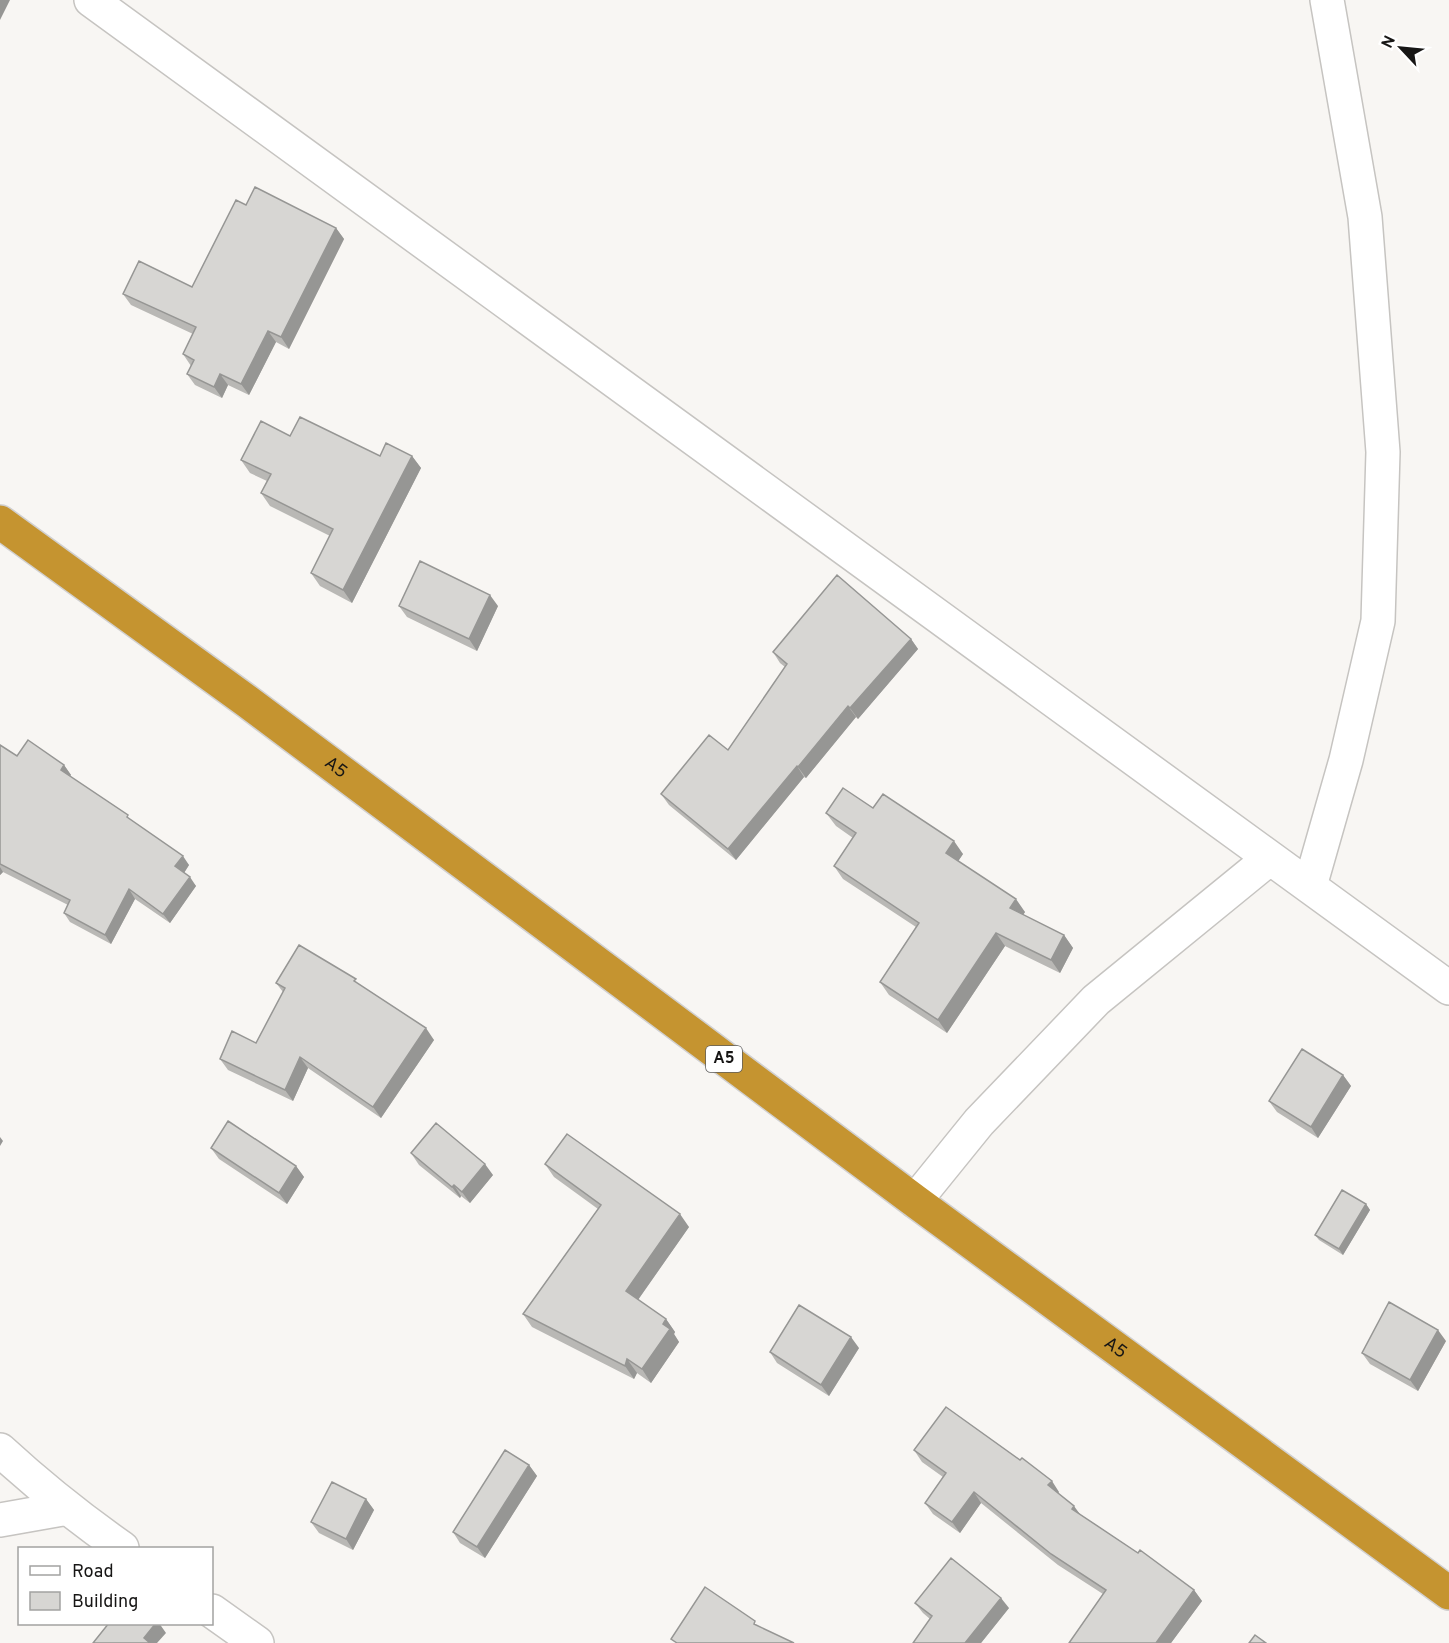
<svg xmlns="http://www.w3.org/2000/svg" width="1449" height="1643" font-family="Overpass,sans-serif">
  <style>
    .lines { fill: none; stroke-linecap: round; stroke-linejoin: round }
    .street-casing { stroke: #c6c4c1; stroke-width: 36 }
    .highway-casing { stroke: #d1d0d0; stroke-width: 36 }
    .street { stroke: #fff; stroke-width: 33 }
    .highway { stroke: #c59430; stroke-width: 33 }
    .wall { fill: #b9b8b5 }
    .shaded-wall { fill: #969694 }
    .building { fill: #d7d6d3; stroke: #969694; stroke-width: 1.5 }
    .labels { text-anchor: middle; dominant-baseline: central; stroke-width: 4.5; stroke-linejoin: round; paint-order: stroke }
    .shield { fill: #fff; stroke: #5d5c5b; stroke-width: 1.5 }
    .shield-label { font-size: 16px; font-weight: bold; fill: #171615 }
    .street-label { font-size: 18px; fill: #171615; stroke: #fff }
  </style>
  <rect width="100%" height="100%" fill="#f8f6f3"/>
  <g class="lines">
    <defs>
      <path id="street" d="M 91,0 L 1449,988
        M 1310,886 L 1346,760 L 1378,621 L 1383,452 L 1365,217 L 1327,0
        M 915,1201 L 979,1122 L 1096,1000 L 1270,858
        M 0,1450 C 38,1485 79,1518 122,1548
        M 0,1520 L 68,1508
        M 212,1611 L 257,1643"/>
      <g id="highway">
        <path id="s1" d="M 0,522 L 248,702 L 915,1201 L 1449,1593"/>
      </g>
    </defs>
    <use href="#street" class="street-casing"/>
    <use href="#highway" class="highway-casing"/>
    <use href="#street" class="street"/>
    <use href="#highway" class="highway"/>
  </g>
  <path class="wall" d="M 246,205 L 336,228 L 344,239 L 289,349 L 276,342 L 249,395 L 228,385 L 222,398 L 195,385 L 187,374 L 191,366 L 183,354 L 193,334 L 131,305 L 123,294 L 192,287 Z
    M 290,436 L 380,456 L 412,456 L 421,468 L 352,603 L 320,586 L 311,573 L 330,536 L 270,506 L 261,493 L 267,481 L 250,473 L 241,460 Z
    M 399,606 L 498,606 L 477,651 L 407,617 Z
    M 911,639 L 918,649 L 858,719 L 856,717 L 806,778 L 804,777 L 736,860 L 669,805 L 661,794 L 728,750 L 785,667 L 780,663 L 773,652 Z
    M 0,745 L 17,756 L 64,765 L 71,775 L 69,776 L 131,820 L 189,865 L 184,873 L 196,886 L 170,923 L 135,899 L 111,944 L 70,922 L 64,913 L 68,905 L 3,872 L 0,875 Z
    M 873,808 L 963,854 L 958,861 L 1025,912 L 1023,915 L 1064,935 L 1073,948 L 1060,973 L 1005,946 L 947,1033 L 889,995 L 880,982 L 916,927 L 843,879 L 834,866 L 853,838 L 836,826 L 826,813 Z
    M 276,983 L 359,984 L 434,1040 L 381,1118 L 308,1068 L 293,1101 L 228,1070 L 220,1059 L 256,1043 L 283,992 Z
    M 1343,1075 L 1351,1086 L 1318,1138 L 1277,1112 L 1269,1101 Z
    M 211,1148 L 296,1166 L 304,1177 L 287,1204 L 219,1159 Z
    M 411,1153 L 493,1175 L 470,1203 L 461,1196 L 460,1198 L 419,1165 Z
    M 545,1164 L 689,1227 L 638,1300 L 666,1319 L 675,1332 L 674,1334 L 679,1342 L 651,1383 L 637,1373 L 634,1379 L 532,1327 L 523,1314 L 598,1209 L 554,1177 Z
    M 1366,1204 L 1370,1210 L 1343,1255 L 1319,1240 L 1315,1235 Z
    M 1446,1341 L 1418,1391 L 1370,1364 L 1362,1353 Z
    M 859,1348 L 829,1396 L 777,1363 L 770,1352 Z
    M 914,1450 L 1059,1492 L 1058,1493 L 1081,1515 L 1194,1590 L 1202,1601 L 1171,1643 L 1069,1643 L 1103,1594 L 1058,1565 L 981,1503 L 960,1533 L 933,1514 L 925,1503 L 943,1477 L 922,1462 Z
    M 529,1465 L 537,1476 L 485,1558 L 460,1543 L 453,1532 Z
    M 366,1499 L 374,1510 L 353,1550 L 319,1533 L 311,1522 Z
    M 915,1603 L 1009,1608 L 981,1643 L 913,1643 L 930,1619 L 923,1613 Z"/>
  <path class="shaded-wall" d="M 0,0 L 10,0 L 0,20 Z
    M 336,228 L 344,239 L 289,349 L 281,337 Z
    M 268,331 L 276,342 L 249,395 L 241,384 Z
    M 220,374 L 228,385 L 222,398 L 214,387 Z
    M 412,456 L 421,468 L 352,603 L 343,590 Z
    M 490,595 L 498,606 L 477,651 L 469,639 Z
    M 911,639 L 918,649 L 858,719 L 850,708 Z
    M 848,706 L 856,717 L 806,778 L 798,767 Z
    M 64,765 L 71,775 L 67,780 L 61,770 Z
    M 797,766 L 804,777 L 736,860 L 728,849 Z
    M 954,841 L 963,854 L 955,866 L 946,853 Z
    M 183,856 L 189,865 L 182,876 L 175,866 Z
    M 0,867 L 3,872 L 0,875 Z
    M 190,877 L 196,886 L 170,923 L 163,914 Z
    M 129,889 L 135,899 L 111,944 L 105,935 Z
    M 1016,899 L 1025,912 L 1019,921 L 1010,908 Z
    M 996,933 L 1005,946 L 947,1033 L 938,1020 Z
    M 1064,935 L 1073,948 L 1060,973 L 1051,960 Z
    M 426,1028 L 434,1040 L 381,1118 L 373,1107 Z
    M 300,1057 L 308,1068 L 293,1101 L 285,1090 Z
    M 1343,1075 L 1351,1086 L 1318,1138 L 1311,1127 Z
    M 0,1137 L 3,1141 L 0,1146 Z
    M 485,1164 L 493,1175 L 470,1203 L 462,1192 Z
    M 296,1166 L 304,1177 L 287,1204 L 279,1193 Z
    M 454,1185 L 461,1196 L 460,1198 L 452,1187 Z
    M 1366,1204 L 1370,1210 L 1343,1255 L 1339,1249 Z
    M 680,1214 L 689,1227 L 635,1304 L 626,1291 Z
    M 666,1319 L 675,1332 L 674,1334 L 679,1342 L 651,1383 L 642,1369 Z
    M 1438,1330 L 1446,1341 L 1418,1391 L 1410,1380 Z
    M 851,1337 L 859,1348 L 829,1396 L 821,1385 Z
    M 627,1359 L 637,1373 L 634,1379 L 625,1366 Z
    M 529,1465 L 537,1476 L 485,1558 L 477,1547 Z
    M 1052,1481 L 1059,1492 L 1056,1496 L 1048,1485 Z
    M 974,1492 L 981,1503 L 960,1533 L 952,1522 Z
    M 366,1499 L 374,1510 L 353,1550 L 346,1539 Z
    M 1074,1506 L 1082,1517 L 1072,1509 Z
    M 1194,1590 L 1202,1601 L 1171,1643 L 1156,1643 Z
    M 1001,1598 L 1009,1608 L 981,1643 L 965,1643 Z
    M 156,1623 L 159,1623 L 166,1633 L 157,1643 L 148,1643 L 144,1638 Z"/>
  <path class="building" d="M 255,187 L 336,228 L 281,337 L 268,331 L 241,384 L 220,374 L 214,387 L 187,374 L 194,360 L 183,354 L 196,327 L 123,294 L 139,261 L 192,287 L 236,200 L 246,205 Z
    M 300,417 L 380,456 L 386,443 L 412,456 L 343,590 L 311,573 L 333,529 L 261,493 L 271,474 L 241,460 L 261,421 L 290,436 Z
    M 420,561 L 490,595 L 469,639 L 399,606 Z
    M 837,575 L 911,639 L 850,708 L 848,706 L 798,767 L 797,766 L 728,849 L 661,794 L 709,735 L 728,750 L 787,664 L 773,652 Z
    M 28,740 L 64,765 L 61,770 L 128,815 L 127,817 L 183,856 L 175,866 L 190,877 L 163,914 L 129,889 L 105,935 L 64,913 L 70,900 L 0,864 L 0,745 L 17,756 Z
    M 843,788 L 873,808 L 883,794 L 954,841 L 946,853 L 1016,899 L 1010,908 L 1064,935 L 1051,960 L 996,933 L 938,1020 L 880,982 L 919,923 L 834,866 L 856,833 L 826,813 Z
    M 299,945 L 356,979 L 354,981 L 426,1028 L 373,1107 L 300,1057 L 285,1090 L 220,1059 L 232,1031 L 256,1043 L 285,988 L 276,983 Z
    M 1302,1049 L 1343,1075 L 1311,1127 L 1269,1101 Z
    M 228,1121 L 296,1166 L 279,1193 L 211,1148 Z
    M 436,1123 L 485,1164 L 462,1192 L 454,1185 L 452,1187 L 411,1153 Z
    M 567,1134 L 680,1214 L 626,1291 L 666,1319 L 663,1324 L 670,1329 L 642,1369 L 627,1359 L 625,1366 L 523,1314 L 601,1205 L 545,1164 Z
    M 1342,1190 L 1366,1204 L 1339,1249 L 1315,1235 Z
    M 1389,1302 L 1438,1330 L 1410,1380 L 1362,1353 Z
    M 799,1305 L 851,1337 L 821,1385 L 770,1352 Z
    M 946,1407 L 1020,1460 L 1022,1458 L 1052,1481 L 1048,1485 L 1074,1506 L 1072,1509 L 1138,1553 L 1140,1550 L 1194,1590 L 1156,1643 L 1069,1643 L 1106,1590 L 1051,1554 L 974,1492 L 952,1522 L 925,1503 L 946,1473 L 914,1450 Z
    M 505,1450 L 529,1465 L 477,1547 L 453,1532 Z
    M 332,1482 L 366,1499 L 346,1539 L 311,1522 Z
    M 951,1558 L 1001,1598 L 965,1643 L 913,1643 L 932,1616 L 915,1603 Z
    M 705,1587 L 755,1621 L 754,1624 L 794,1643 L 677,1643 L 671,1639 Z
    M 109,1623 L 156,1623 L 144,1638 L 150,1643 L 93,1643 Z
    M 1255,1635 L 1266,1643 L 1249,1643 Z"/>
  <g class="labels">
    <rect class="shield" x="706" y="1046" width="36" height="26" rx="4.5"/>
    <g class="shield-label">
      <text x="724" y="1059">A5</text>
    </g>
    <g class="street-label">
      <text stroke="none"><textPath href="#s1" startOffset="416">A5</textPath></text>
      <text stroke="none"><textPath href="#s1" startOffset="1388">A5</textPath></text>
    </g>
  </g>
  <rect x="18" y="1547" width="195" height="78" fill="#ffffff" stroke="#a2a2a1" stroke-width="1.5"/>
  <rect x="30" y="1566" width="30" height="9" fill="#ffffff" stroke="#a2a2a1" stroke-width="1.5"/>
  <text x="72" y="1577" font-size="18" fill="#171615">Road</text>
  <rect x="30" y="1592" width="30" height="18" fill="#d7d6d3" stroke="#a2a2a1" stroke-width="1.5"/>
  <text x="72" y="1607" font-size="18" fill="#171615">Building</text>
  <g transform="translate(1401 48) rotate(296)" stroke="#ffffff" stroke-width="4.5" paint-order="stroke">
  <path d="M0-4.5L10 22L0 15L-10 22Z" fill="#171615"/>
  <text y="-9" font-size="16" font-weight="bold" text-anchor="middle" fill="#171615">N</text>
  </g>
</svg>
